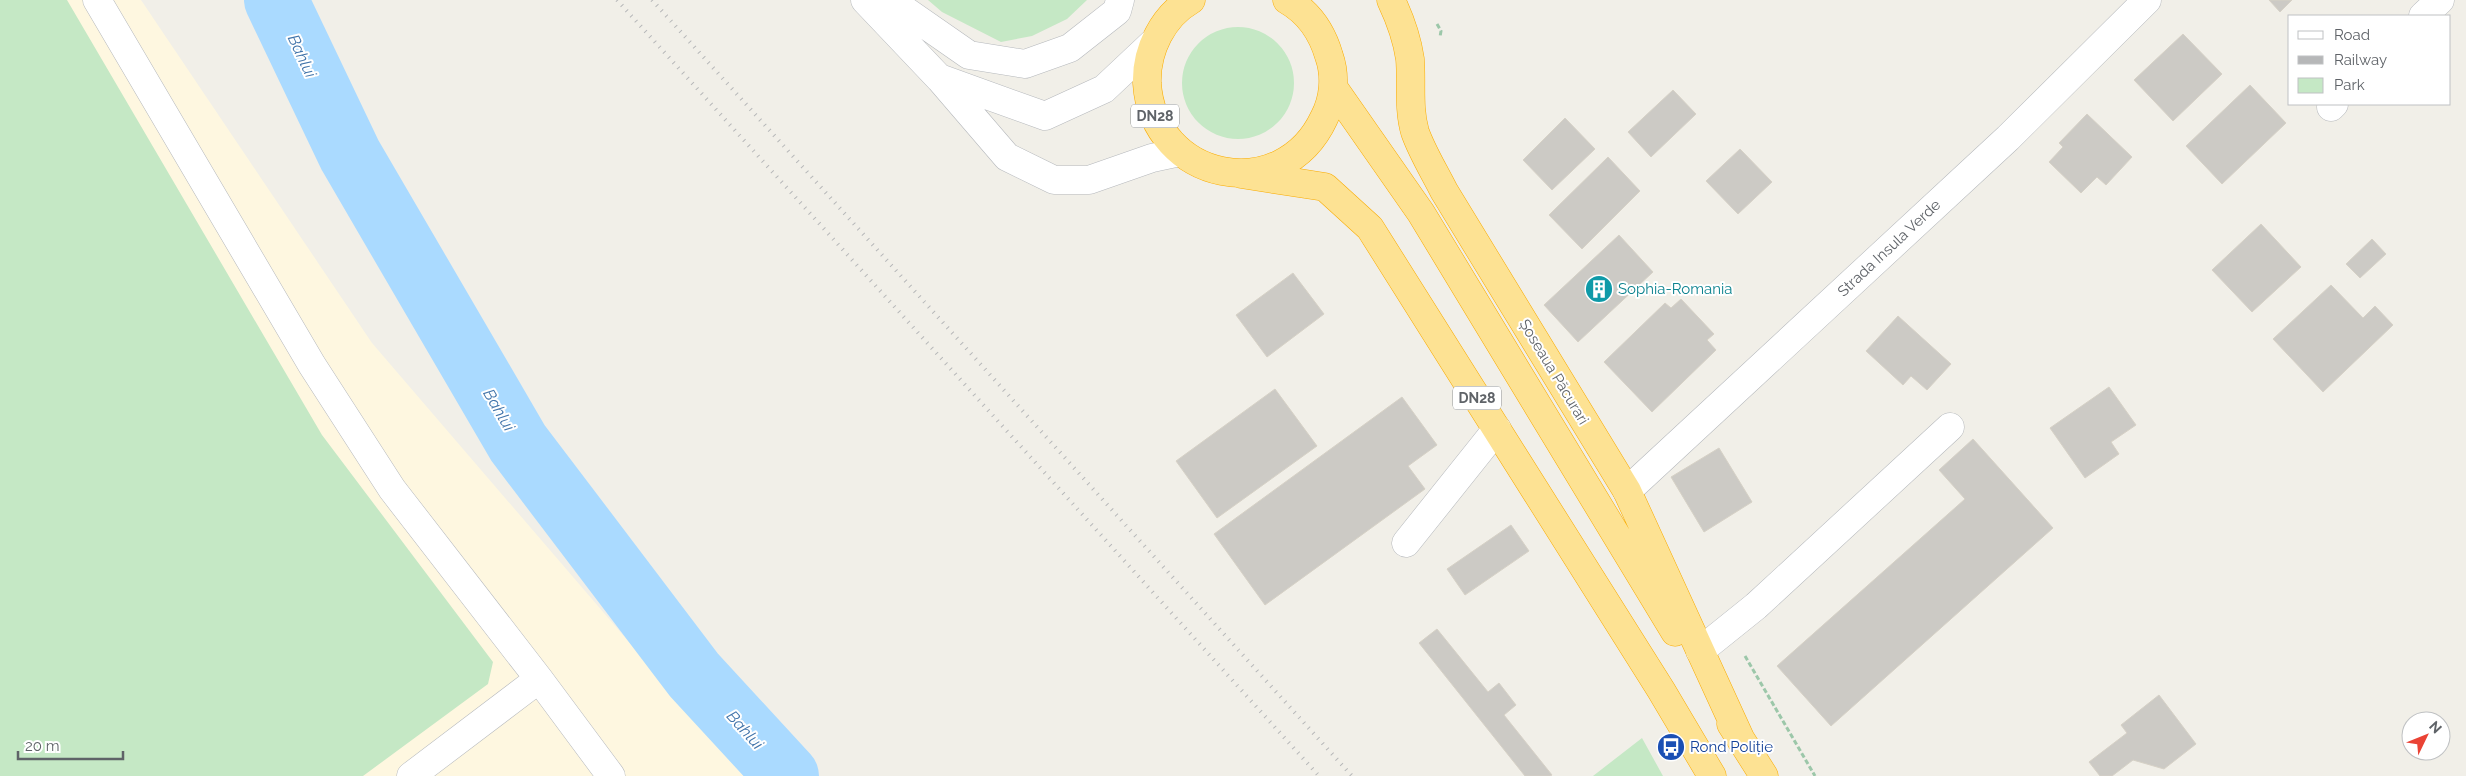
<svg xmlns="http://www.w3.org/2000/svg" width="2466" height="776" font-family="Raleway,sans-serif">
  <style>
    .commercial { fill: #fef7e0 }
    .green { fill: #c5e8c5 }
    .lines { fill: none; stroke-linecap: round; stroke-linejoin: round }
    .river { stroke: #aadaff; stroke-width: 64 }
    .building { fill: #cccac5; stroke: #d6d1c6 }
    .minor-casing { stroke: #b5b8bc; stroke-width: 29 }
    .highway-casing { stroke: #f9ab00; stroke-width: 29 }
    .path { stroke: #9cc7a9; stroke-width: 3; stroke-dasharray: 5 2.5; stroke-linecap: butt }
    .minor { stroke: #fff; stroke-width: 28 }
    .highway { stroke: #fde293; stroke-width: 28 }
    .rail { stroke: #b6b7b8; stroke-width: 4; stroke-dasharray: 1 6; stroke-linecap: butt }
    .labels { text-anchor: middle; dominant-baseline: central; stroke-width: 4; stroke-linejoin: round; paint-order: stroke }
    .shield { fill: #fff; stroke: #8f9295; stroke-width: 1 }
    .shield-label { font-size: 14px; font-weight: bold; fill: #5f6368 }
    .street-label { font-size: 15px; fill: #5f6368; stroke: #fff }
    .culture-label { font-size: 15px; fill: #0d838f; stroke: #fff; text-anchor: start }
    .transit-label { font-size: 15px; fill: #164399; stroke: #fff; text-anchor: start }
    .water-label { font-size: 16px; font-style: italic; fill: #4174aa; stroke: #fff }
  </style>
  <rect width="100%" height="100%" fill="#f1efe8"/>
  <path class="commercial" d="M 0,0 L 141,0 L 372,343 L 744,776 L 0,776 Z"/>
  <path class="green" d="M 0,0 L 67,0 L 322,435 L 493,662 L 488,684 L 363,776 L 0,776 Z
    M 928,0 L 1087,0 L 1067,19 L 1032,36 L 1001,42 L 942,12 Z
    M1182 83a56 56 0 1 1 112 0a56 56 0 1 1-112 0Z
    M 1642,738 L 1663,776 L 1593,776 Z"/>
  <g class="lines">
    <path class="river" d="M 276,0 L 350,155 L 518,443 L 694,675 L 787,776"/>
  </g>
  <path class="building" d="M 2269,0 L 2292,0 L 2280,12 Z
    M 2183,34 L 2222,74 L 2173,121 L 2134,80 Z
    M 2250,85 L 2286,123 L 2222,184 L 2186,146 Z
    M 1673,90 L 1696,114 L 1651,157 L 1628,132 Z
    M 2087,114 L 2132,157 L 2106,185 L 2097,177 L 2081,193 L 2049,162 L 2063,147 L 2059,143 Z
    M 1565,118 L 1595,149 L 1552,190 L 1523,160 Z
    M 1740,149 L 1772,182 L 1738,214 L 1706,181 Z
    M 1608,157 L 1640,191 L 1582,249 L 1549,215 Z
    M 2261,224 L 2301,267 L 2252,312 L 2212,270 Z
    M 1619,235 L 1653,272 L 1578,342 L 1544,305 Z
    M 2372,239 L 2386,254 L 2360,278 L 2346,264 Z
    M 1293,273 L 1324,314 L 1267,357 L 1236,315 Z
    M 2331,285 L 2363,318 L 2375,306 L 2393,325 L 2323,392 L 2273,339 Z
    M 1681,299 L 1714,334 L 1707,340 L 1716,350 L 1652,412 L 1604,362 L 1665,303 L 1671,308 Z
    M 1898,316 L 1951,364 L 1927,390 L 1911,376 L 1903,385 L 1866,351 Z
    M 2109,387 L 2136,425 L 2111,442 L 2119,454 L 2085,478 L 2050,428 Z
    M 1275,389 L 1317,446 L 1217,518 L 1176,461 Z
    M 1402,397 L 1437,445 L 1408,466 L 1425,489 L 1265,605 L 1214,534 Z
    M 1973,439 L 2053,528 L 1831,726 L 1777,666 L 1965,499 L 1939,470 Z
    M 1719,448 L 1752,502 L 1704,532 L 1671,477 Z
    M 1511,525 L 1529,551 L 1465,595 L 1447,569 Z
    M 1437,629 L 1488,692 L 1499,683 L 1516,705 L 1504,715 L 1552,775 L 1550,776 L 1525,776 L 1419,643 Z
    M 2159,695 L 2196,744 L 2164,769 L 2133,760 L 2112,776 L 2100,776 L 2089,762 L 2127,733 L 2121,725 Z"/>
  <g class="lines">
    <defs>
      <path id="minor" d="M 97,0 L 312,365 L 392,489 L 539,679 L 611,776
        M 865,0 L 940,79 L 1007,157 L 1054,180 L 1089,180 L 1152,158 L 1180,152
        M 890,0 L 969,55 L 1025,64 L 1070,48 L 1117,11 L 1120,0
        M 2423,16 L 2440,0
        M 942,79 L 1045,116 L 1104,89 L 1154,42
        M 2331,107 L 2334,104
        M 1627,491 L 2008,138 L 2147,0
        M 1406,543 L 1497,429
        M 1700,651 L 1756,606 L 1950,427
        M 411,776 L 539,679"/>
      <path id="highway" d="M 1191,0 C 1163,16 1146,50 1147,83 C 1153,181 1282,208 1324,118 C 1334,99 1336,76 1329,56 C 1322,32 1308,12 1287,0
        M 1391,0 C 1400,19 1407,38 1410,59 C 1412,83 1408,108 1415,132 C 1422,152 1434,171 1444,191 L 1627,491 L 1741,740
        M 1333,87 L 1421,213 L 1675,632
        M 1241,174 L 1325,187 L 1370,228 L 1661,690 L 1712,776
        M 1731,724 L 1764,776"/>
    </defs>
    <use href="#minor" class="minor-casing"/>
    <use href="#highway" class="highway-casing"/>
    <path class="path" d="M 1437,24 L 1441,31 L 1440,37
      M 1745,656 L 1815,776"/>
    <use href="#minor" class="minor"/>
    <use href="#highway" class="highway"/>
    <path class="rail" d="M 617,0 L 1319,776
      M 652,0 L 1352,776"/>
  </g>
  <defs>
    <symbol id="building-disc" viewBox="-11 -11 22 22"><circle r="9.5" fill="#0f9aa8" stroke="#fff"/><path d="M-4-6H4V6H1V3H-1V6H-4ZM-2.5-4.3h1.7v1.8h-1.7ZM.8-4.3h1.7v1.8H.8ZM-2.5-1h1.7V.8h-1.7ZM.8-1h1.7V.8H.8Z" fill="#fff"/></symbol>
    <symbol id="bus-disc" viewBox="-11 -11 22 22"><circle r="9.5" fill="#1a4fb4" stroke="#fff"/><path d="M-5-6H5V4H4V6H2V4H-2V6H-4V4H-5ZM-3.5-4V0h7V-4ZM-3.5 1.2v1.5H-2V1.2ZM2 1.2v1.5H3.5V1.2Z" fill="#fff"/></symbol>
  </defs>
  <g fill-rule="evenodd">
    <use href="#building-disc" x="1583" y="273" width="32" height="32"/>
    <use href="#bus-disc" x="1655" y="731" width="32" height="32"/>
  </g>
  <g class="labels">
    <g class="shield">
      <rect x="1131" y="104.5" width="48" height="23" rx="4"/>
      <rect x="1453" y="386.5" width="48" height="23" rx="4"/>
    </g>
    <g class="shield-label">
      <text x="1155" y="116">DN28</text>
      <text x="1477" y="398">DN28</text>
    </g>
    <g class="street-label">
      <text transform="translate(1889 248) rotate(-43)">Strada Insula Verde</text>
      <text transform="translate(1554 372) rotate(59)">Șoseaua Păcurari</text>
    </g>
    <g class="culture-label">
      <text x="1618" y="289">Sophia-Romania</text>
    </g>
    <g class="transit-label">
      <text x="1690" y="747">Rond Poliție</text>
    </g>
    <g class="water-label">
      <text transform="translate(302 56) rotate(65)">Bahlui</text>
      <text transform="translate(499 410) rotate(60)">Bahlui</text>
      <text transform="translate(745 730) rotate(48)">Bahlui</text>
    </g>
  </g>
  <rect x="2288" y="15" width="162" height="90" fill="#ffffff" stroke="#bfc1c3"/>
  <rect x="2298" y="31" width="25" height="8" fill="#ffffff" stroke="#bfc1c3"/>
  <text x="2334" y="40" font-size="15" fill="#5f6368">Road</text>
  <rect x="2298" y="56" width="25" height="8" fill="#b6b7b8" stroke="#bfc1c3"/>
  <text x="2334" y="65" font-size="15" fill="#5f6368">Railway</text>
  <rect x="2298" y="78" width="25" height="15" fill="#c5e8c5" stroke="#bfc1c3"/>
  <text x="2334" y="90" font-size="15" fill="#5f6368">Park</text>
  <g transform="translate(2426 736) rotate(47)"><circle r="24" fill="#ffffff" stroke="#bfc1c3"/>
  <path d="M0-4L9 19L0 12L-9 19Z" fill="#ea4335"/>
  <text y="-8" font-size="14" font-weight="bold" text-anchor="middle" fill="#5f6368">N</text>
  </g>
  <path d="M18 751v8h105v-8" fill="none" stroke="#5f6368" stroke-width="2.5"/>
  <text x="25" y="751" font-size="15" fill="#5f6368" stroke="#ffffff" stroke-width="4" paint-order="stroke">20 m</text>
</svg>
